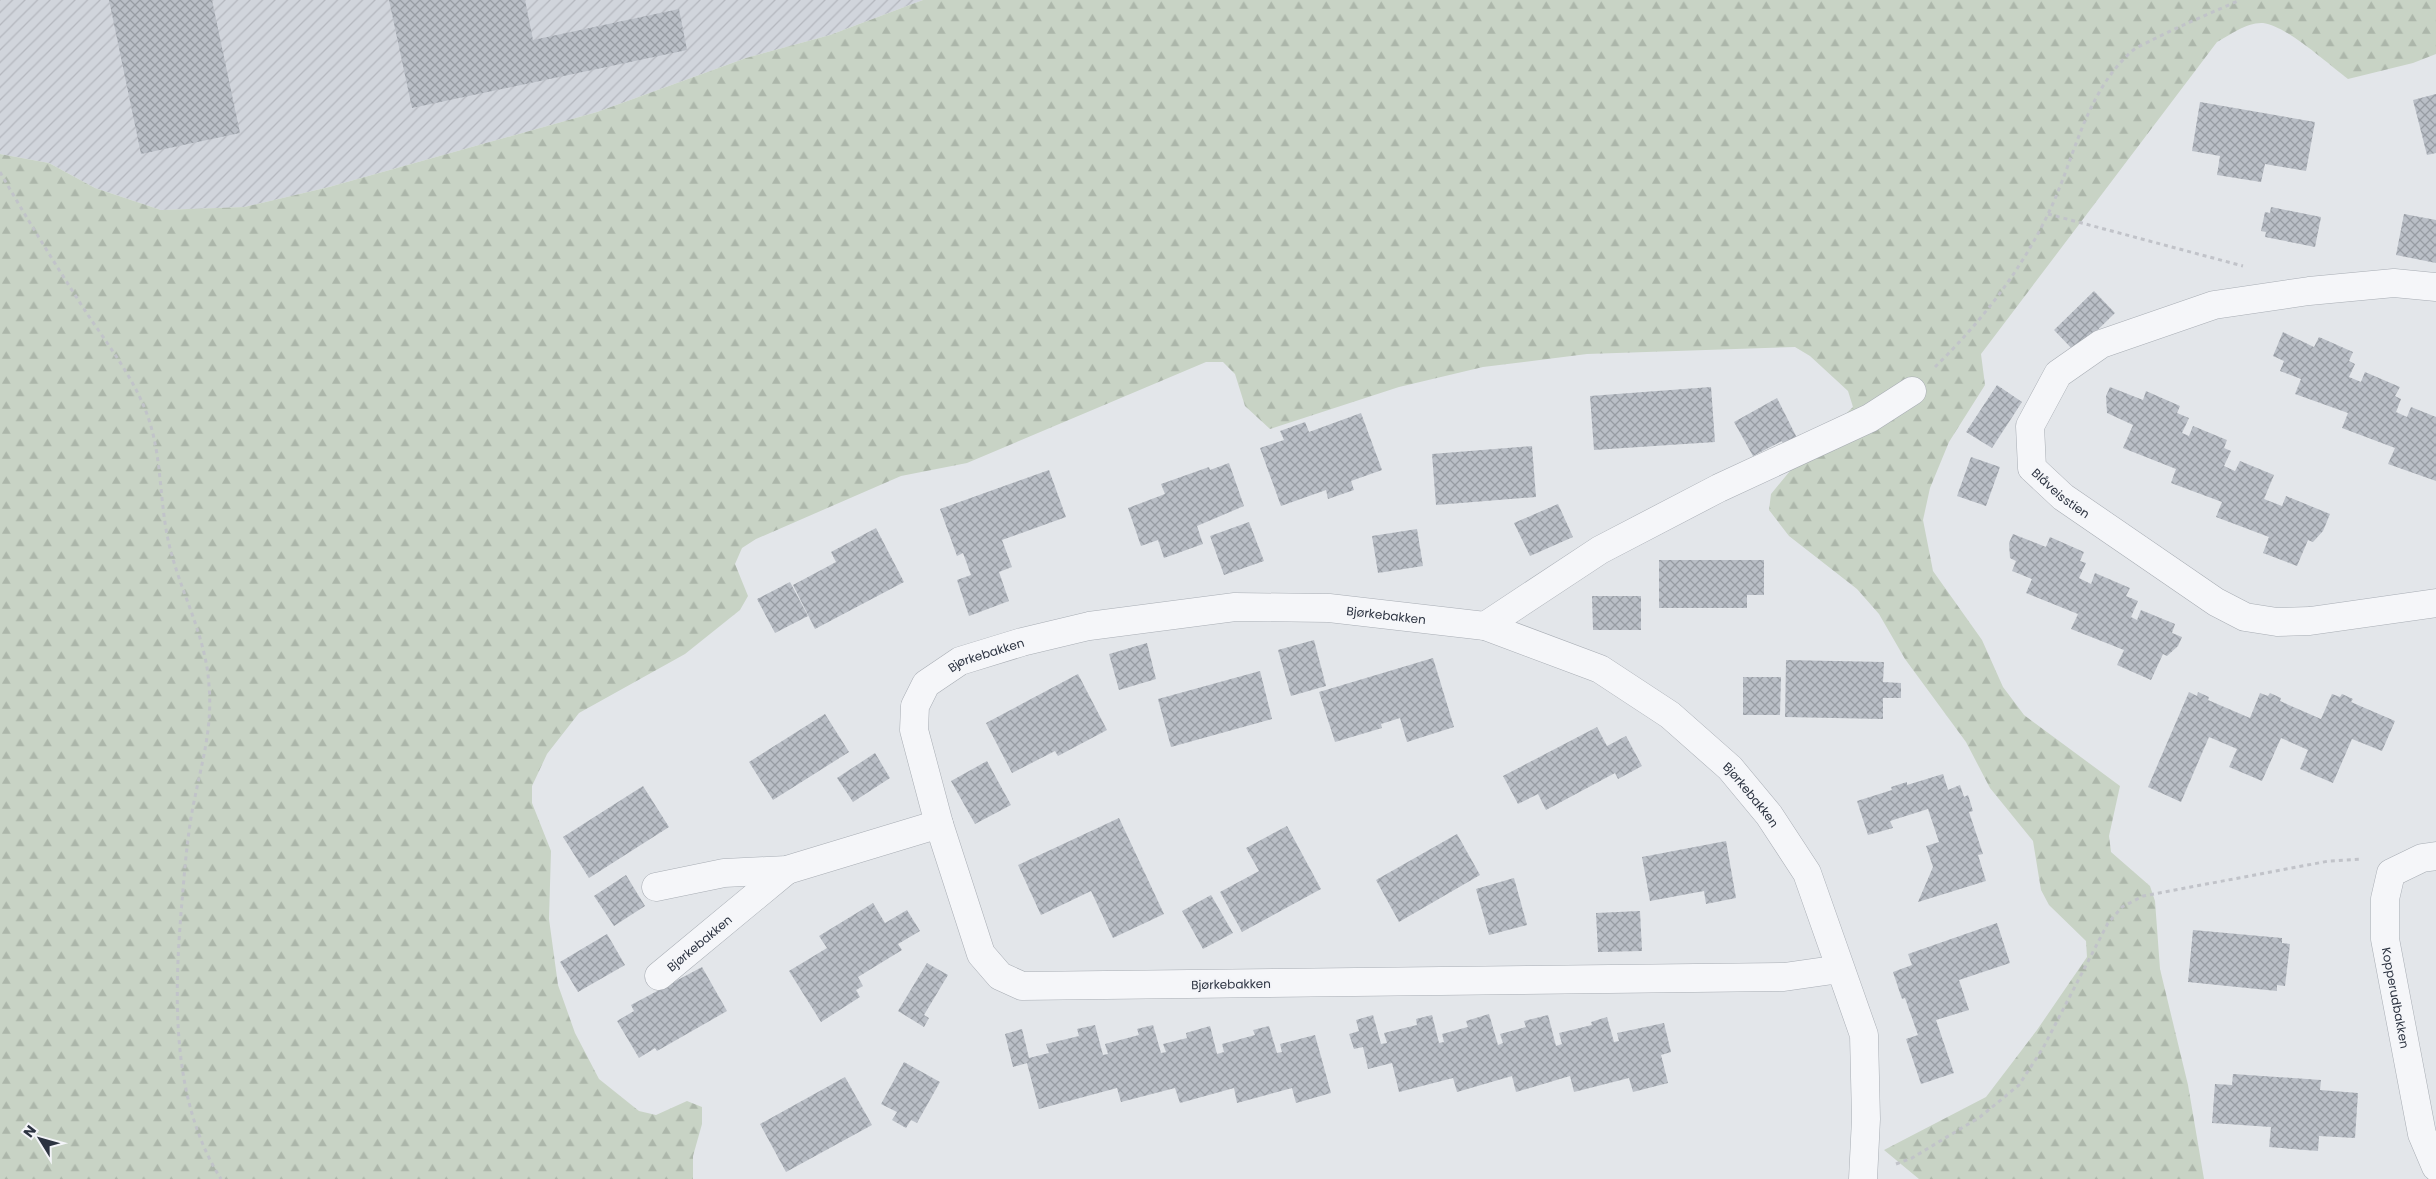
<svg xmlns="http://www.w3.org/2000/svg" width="2436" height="1179" font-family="Poppins,sans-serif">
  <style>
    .industrial { fill: url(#industrial-furrows) }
    .forest { fill: url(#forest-firs) }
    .building { fill: url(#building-cross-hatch) }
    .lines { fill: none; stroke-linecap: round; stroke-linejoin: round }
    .minor-casing { stroke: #a8adb4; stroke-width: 29 }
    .path { stroke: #c1c3c9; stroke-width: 3; stroke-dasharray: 4 4; stroke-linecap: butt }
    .minor { stroke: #f5f6f9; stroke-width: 28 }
    .labels { text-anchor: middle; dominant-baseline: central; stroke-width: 4; stroke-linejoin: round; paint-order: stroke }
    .street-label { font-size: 12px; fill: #2c3341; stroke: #f3f4f8 }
  </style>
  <defs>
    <pattern id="industrial-furrows" width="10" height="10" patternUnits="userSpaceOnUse" patternTransform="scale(1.25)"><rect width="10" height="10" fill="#d1d5dc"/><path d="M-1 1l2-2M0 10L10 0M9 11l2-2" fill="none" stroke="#b4b7be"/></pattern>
    <pattern id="forest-firs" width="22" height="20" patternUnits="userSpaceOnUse" patternTransform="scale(1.25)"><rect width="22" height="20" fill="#c8d3c5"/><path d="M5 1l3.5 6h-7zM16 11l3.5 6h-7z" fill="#acb6aa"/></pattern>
    <pattern id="building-cross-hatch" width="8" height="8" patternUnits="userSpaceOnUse" patternTransform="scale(1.25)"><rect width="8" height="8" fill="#babfc7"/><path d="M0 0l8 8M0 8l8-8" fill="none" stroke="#979ca3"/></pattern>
  </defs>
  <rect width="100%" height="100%" fill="#e3e6ea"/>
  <path class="industrial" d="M 0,0 L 923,0 L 830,35 L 746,58 L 597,112 L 329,187 L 244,207 L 161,210 L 95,188 L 49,163 L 0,154 Z"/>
  <path class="forest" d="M 923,0 L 2436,0 L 2436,54 L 2413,63 L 2348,79 C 2328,64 2287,26 2263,23 C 2247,22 2230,35 2217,42 L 1981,354 L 1985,385 L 1949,442 L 1930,488 L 1923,520 L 1933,571 L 1982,640 L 2003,687 L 2024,715 L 2120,786 L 2109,836 L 2111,852 L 2150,886 L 2155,901 L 2160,969 L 2188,1085 L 2204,1179 L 1919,1179 L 1884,1150 L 1986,1097 L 2037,1030 L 2087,957 L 2086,941 L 2049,905 L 2041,890 L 2033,841 L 1990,788 L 1966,742 L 1905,659 L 1879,614 L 1857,589 L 1789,536 L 1769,510 L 1771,494 L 1804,454 L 1853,407 L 1848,391 L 1810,356 L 1795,347 L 1587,354 L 1483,367 L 1399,387 L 1270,429 L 1245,406 L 1235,374 L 1223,362 L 1206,362 L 967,463 L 901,476 L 756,539 L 742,548 L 735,564 L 748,596 L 740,610 L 685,654 L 579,713 L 547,754 L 532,786 L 532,803 L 551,851 L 549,919 L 558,985 L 575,1033 L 599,1079 L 639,1111 L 656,1115 L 687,1101 L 702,1107 L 702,1124 L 693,1156 L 693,1179 L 0,1179 L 0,154 L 49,163 L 95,188 L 161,210 L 244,207 L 329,187 L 597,112 L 746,58 L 830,35 Z"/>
  <path class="building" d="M 109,0 L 212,0 L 240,133 L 141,154 Z
    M 389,0 L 525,0 L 533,40 L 679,9 L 687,50 L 412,108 Z
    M 2436,94 L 2436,153 L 2427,155 L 2413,100 Z
    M 2200,102 L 2315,122 L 2306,171 L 2265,164 L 2261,182 L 2217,175 L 2220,156 L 2192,151 Z
    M 2271,207 L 2321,217 L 2315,247 L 2265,237 L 2266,232 L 2261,231 L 2265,212 L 2270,213 Z
    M 2404,214 L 2436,220 L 2436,263 L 2396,255 Z
    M 2094,291 L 2115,313 L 2075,352 L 2054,330 Z
    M 2283,332 L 2314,347 L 2319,337 L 2353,352 L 2349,361 L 2355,364 L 2349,377 L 2361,382 L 2365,372 L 2400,387 L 2395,396 L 2401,399 L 2396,412 L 2407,417 L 2411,407 L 2436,417 L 2436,481 L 2388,464 L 2395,448 L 2342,428 L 2348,413 L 2295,394 L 2301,379 L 2280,371 L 2284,361 L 2273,356 Z
    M 1997,385 L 2022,402 L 1992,448 L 1966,432 Z
    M 1711,387 L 1715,442 L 1594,450 L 1590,396 Z
    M 2110,387 L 2143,400 L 2146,391 L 2180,406 L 2177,413 L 2189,418 L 2182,433 L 2189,436 L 2193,426 L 2227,440 L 2224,448 L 2231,451 L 2224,466 L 2235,471 L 2240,461 L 2274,475 L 2264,499 L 2282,506 L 2286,496 L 2330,514 L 2323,531 L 2313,542 L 2308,540 L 2297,566 L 2263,553 L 2269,537 L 2216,517 L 2222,502 L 2171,483 L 2176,469 L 2123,448 L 2133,425 L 2107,413 L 2106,396 Z
    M 1777,398 L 1797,438 L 1784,445 L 1782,441 L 1753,456 L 1734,422 Z
    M 1361,413 L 1382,470 L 1351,481 L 1354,490 L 1328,499 L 1326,490 L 1281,506 L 1260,448 L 1284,440 L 1280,431 L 1305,422 L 1309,432 Z
    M 1532,446 L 1536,497 L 1436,505 L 1432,454 Z
    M 1971,457 L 2000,467 L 1986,506 L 1957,496 Z
    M 1229,463 L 1244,506 L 1197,526 L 1203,544 L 1164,558 L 1158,540 L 1141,546 L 1128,508 L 1165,494 L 1161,484 L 1209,467 L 1210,470 Z
    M 1049,470 L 1066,517 L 1002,540 L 1012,567 L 999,572 L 1009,601 L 969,616 L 957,580 L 971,575 L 963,553 L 957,556 L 940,509 Z
    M 1558,504 L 1573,537 L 1530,556 L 1514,523 Z
    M 1249,522 L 1264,561 L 1224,575 L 1210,536 Z
    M 876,528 L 904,582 L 815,629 L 793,585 L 836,562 L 831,552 Z
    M 1417,529 L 1423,566 L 1378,573 L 1372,536 Z
    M 2013,534 L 2046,547 L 2050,537 L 2084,552 L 2080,561 L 2086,563 L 2079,578 L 2091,584 L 2095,573 L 2130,588 L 2126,596 L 2138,601 L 2131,617 L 2137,620 L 2141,610 L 2175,624 L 2172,633 L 2182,637 L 2178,646 L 2167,656 L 2163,654 L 2151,680 L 2117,665 L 2124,650 L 2071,629 L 2078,614 L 2026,593 L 2032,579 L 2012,571 L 2016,561 L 2010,558 L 2009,543 Z
    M 1659,560 L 1764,560 L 1764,595 L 1747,595 L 1747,608 L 1659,608 Z
    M 790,582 L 808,616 L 775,633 L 757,599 Z
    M 1592,596 L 1641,596 L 1641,630 L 1593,630 Z
    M 1314,640 L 1326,686 L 1291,696 L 1278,650 Z
    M 1147,643 L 1156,679 L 1119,690 L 1109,654 Z
    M 1433,658 L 1454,727 L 1407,742 L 1400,718 L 1381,724 L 1382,728 L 1335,742 L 1319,692 Z
    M 1786,660 L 1884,662 L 1883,682 L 1901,683 L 1901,698 L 1883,698 L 1883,719 L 1785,717 Z
    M 1260,671 L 1272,719 L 1171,747 L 1158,699 Z
    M 1078,674 L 1107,730 L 1058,756 L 1055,751 L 1012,773 L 986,723 Z
    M 1743,677 L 1781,677 L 1780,715 L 1743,715 Z
    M 2189,692 L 2197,696 L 2198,692 L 2209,697 L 2208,700 L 2250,718 L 2260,693 L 2268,696 L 2270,693 L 2281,698 L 2280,701 L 2321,719 L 2332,694 L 2340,697 L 2342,694 L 2353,699 L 2351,702 L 2395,721 L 2382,751 L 2352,739 L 2333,783 L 2300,769 L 2308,750 L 2281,738 L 2262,781 L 2229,767 L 2237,749 L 2209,737 L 2181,802 L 2148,787 Z
    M 825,714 L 849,752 L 773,800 L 749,762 Z
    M 1597,727 L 1607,746 L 1626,736 L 1642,766 L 1618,779 L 1615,773 L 1546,810 L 1538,794 L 1518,804 L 1503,776 Z
    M 875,753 L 890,778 L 853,802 L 837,778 Z
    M 987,761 L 1011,805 L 975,824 L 951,781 Z
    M 1943,774 L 1948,790 L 1960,785 L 1964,797 L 1968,795 L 1973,811 L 1969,812 L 1983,854 L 1978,855 L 1986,881 L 1918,902 L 1933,867 L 1926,846 L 1939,842 L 1928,809 L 1890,821 L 1893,828 L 1868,835 L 1857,801 L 1892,790 L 1891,787 L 1907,782 L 1907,785 Z
    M 643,786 L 669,827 L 589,878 L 563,837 Z
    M 1119,818 L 1164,914 L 1113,938 L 1091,891 L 1041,915 L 1018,865 Z
    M 1287,826 L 1321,889 L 1242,932 L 1220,892 L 1259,871 L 1246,848 Z
    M 1457,834 L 1480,875 L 1399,922 L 1376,880 Z
    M 1726,841 L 1736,898 L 1706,904 L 1704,891 L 1650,901 L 1642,857 Z
    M 626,875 L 645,906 L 614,926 L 594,896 Z
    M 1514,878 L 1527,925 L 1489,935 L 1476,889 Z
    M 1211,895 L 1233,933 L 1203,949 L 1182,911 Z
    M 873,903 L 885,923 L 907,910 L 920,931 L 898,944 L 902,950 L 858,977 L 863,986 L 856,990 L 860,997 L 821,1022 L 789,971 L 827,948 L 819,936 Z
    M 1640,911 L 1642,951 L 1598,952 L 1596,913 Z
    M 1997,923 L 2010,963 L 1959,980 L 1969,1010 L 1936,1020 L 1954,1073 L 1921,1084 L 1906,1039 L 1918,1035 L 1905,998 L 1902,999 L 1893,972 L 1912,965 L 1908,954 Z
    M 2193,930 L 2282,938 L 2282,943 L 2290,944 L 2285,986 L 2277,985 L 2277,991 L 2188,982 Z
    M 607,934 L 625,965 L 578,992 L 560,962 Z
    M 927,963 L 948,975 L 924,1015 L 929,1018 L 924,1027 L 898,1011 Z
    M 702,967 L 727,1011 L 657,1051 L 655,1048 L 639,1058 L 617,1021 L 634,1011 L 631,1005 Z
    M 1489,1014 L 1498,1045 L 1503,1043 L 1500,1034 L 1526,1027 L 1524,1021 L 1548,1015 L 1556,1046 L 1562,1044 L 1559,1033 L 1592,1025 L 1591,1022 L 1607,1017 L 1614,1042 L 1619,1041 L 1617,1033 L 1664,1023 L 1671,1052 L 1661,1055 L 1668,1083 L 1633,1092 L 1629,1078 L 1574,1092 L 1570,1076 L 1516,1092 L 1512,1076 L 1457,1092 L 1453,1078 L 1399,1092 L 1392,1063 L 1368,1069 L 1363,1047 L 1354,1049 L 1349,1034 L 1359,1031 L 1356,1020 L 1373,1015 L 1381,1044 L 1387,1043 L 1384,1033 L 1417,1025 L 1416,1019 L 1432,1015 L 1439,1043 L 1444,1042 L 1442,1034 L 1468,1027 L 1466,1021 Z
    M 1095,1025 L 1103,1055 L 1108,1054 L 1105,1044 L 1139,1035 L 1137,1029 L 1153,1025 L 1161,1053 L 1166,1052 L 1163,1044 L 1187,1038 L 1186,1033 L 1210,1026 L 1217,1054 L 1224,1052 L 1222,1044 L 1255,1035 L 1253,1030 L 1269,1026 L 1277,1053 L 1282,1052 L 1280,1044 L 1315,1035 L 1331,1093 L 1296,1103 L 1292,1088 L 1237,1103 L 1234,1088 L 1180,1103 L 1175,1088 L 1121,1102 L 1117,1088 L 1039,1109 L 1027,1063 L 1013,1067 L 1005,1034 L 1022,1029 L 1029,1058 L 1049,1053 L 1046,1044 L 1079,1036 L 1077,1029 Z
    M 904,1062 L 940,1082 L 917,1123 L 911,1120 L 906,1128 L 892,1120 L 897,1112 L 881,1104 Z
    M 2233,1074 L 2321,1080 L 2320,1090 L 2358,1093 L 2355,1138 L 2319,1136 L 2318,1151 L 2269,1147 L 2271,1127 L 2212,1123 L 2215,1084 L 2232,1085 Z
    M 845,1077 L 872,1125 L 786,1172 L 760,1124 Z"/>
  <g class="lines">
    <defs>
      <g id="minor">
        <path id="s1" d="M 2436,287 L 2394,283 L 2309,291 L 2214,305 L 2101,344 L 2058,374 L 2030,426 L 2032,468 L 2063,497 L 2216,602 L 2245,617 L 2277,622 L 2310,621 L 2436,603"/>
        <path d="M 1485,626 L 1600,550 L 1719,488 L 1870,418 L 1912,391"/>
        <path id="s2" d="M 2436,856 L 2422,858 L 2391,873 L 2385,899 L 2385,939 L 2422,1134 L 2436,1167"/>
        <path d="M 656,887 L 724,873 L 787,870 L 939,824"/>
        <path id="s3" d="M 1840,969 L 1784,977 L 1022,986 L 1000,976 L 981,954 L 939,824 L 914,730 L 915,706 L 926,684 L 960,661 L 1022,642 L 1089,626 L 1235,607 L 1329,608 L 1485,626 L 1600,669 L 1670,715 L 1730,768 L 1769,815 L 1807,873 L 1864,1035 L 1866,1119 L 1863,1179"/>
        <path id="s4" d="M 659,976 L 787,870"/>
      </g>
    </defs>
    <use href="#minor" class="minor-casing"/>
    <path class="path" d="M 0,172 C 27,219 55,264 84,309 C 107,344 136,380 149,420 C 163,462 159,509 171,552 C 183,597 206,638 209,685 C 213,731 200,768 192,812 C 186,846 184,880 181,913 C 174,1001 172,1102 221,1179
      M 2048,214 L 2243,266
      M 1935,367 C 1981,322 2021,271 2049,212 C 2075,158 2084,95 2131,52 C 2137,46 2147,43 2154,39 C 2182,25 2211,13 2240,0
      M 1896,1164 L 1912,1158 L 1980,1117 L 2019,1085 L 2043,1048 L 2108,923 L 2122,907 L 2143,896 L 2329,861 L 2362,859"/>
    <use href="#minor" class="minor"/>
  </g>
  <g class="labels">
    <g class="street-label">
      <text stroke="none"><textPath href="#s1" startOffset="535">Blåveisstien</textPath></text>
      <text stroke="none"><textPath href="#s3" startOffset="1628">Bjørkebakken</textPath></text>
      <text stroke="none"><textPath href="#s3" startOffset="1222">Bjørkebakken</textPath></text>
      <text stroke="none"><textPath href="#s3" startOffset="2048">Bjørkebakken</textPath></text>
      <text stroke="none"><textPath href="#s4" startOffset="52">Bjørkebakken</textPath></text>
      <text transform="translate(1231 984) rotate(-1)">Bjørkebakken</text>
      <text stroke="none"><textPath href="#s2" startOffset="175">Kopperudbakken</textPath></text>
    </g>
  </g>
  <g transform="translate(40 1139) rotate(307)" stroke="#f3f4f8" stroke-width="4" paint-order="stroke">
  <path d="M0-4L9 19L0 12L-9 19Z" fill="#2c3341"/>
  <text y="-8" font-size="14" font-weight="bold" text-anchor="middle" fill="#2c3341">N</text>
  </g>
</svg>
